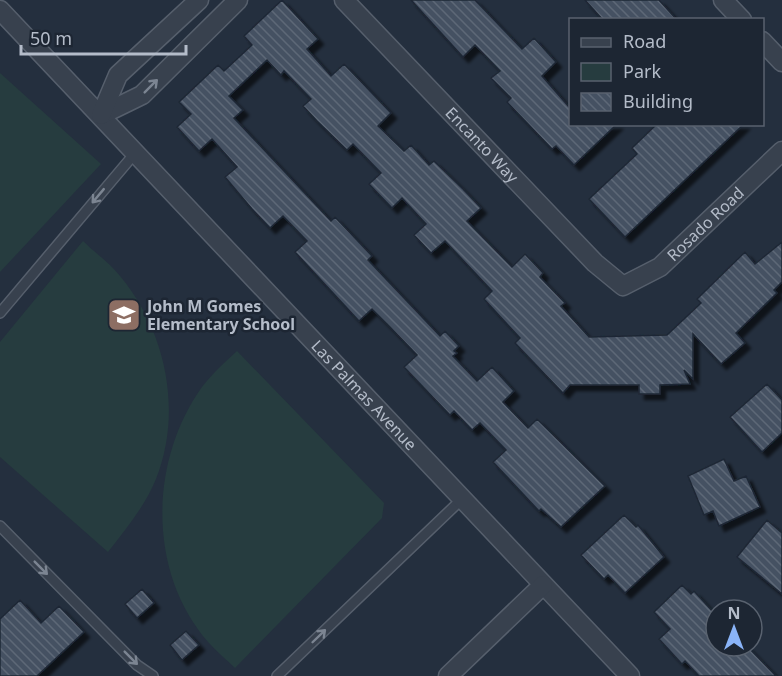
<svg xmlns="http://www.w3.org/2000/svg" width="782" height="676" font-family="'Noto Sans',sans-serif">
  <style>
    .green { fill: #263c3f }
    .building { fill: url(#building-back-hatch); stroke: #1f2835; stroke-width: 1.5; filter: url(#shadow) }
    .lines { fill: none; stroke-linecap: round; stroke-linejoin: round }
    .lane-casing { stroke: #565f6c; stroke-width: 12 }
    .street-casing { stroke: #565f6c; stroke-width: 21 }
    .lane { stroke: #38414e; stroke-width: 9 }
    .street { stroke: #38414e; stroke-width: 18 }
    .oneway { stroke: #7c8592 }
    .labels { text-anchor: middle; dominant-baseline: central; stroke-width: 5; stroke-linejoin: round; paint-order: stroke }
    .street-label { font-size: 16px; fill: #b4bcc9; stroke: #1d2633 }
    .poi-label { font-size: 16px; font-weight: bold; fill: #b4bcc9; stroke: #1d2633; text-anchor: start }
  </style>
  <defs>
    <pattern id="building-back-hatch" width="6" height="6" patternUnits="userSpaceOnUse" patternTransform="scale(1.5)"><rect width="6" height="6" fill="#455162"/><path d="M-1 5l2 2M0 0l6 6M5-1l2 2" fill="none" stroke="#5d6877"/></pattern>
    <filter id="shadow"><feDropShadow dx="5.5" dy="5.5" stdDeviation="1.5" flood-color="#0009"/></filter>
  </defs>
  <rect width="100%" height="100%" fill="#242f3e"/>
  <path class="green" d="M 0,73 L 101,164 L 0,272 Z
    M 83,241 C 95,253 110,263 120,276 C 166,331 183,411 156,479 C 145,506 126,529 108,552 L 0,457 L 0,342 Z
    M 237,351 L 384,503 L 382,518 L 235,668 C 227,660 217,652 209,643 C 147,573 149,461 202,387 C 212,374 225,362 237,351 Z"/>
  <path class="building" d="M 282,0 L 318,39 L 307,49 L 331,76 L 344,64 L 391,113 L 378,126 L 404,151 L 411,145 L 429,165 L 434,161 L 463,189 L 481,208 L 467,221 L 512,267 L 525,254 L 543,273 L 540,277 L 565,303 L 561,306 L 589,337 L 667,335 L 701,303 L 697,299 L 745,252 L 755,264 L 782,242 L 782,282 L 774,290 L 777,293 L 736,333 L 745,343 L 721,364 L 693,334 L 693,379 L 684,370 L 690,384 L 660,385 L 660,394 L 639,394 L 639,385 L 570,385 L 563,393 L 515,343 L 520,338 L 484,299 L 492,291 L 445,241 L 431,253 L 414,235 L 426,224 L 402,198 L 392,208 L 369,184 L 381,173 L 353,144 L 347,150 L 317,121 L 303,106 L 311,99 L 284,71 L 281,75 L 267,60 L 229,96 L 243,110 L 234,118 L 331,221 L 335,217 L 372,256 L 368,260 L 440,336 L 445,331 L 459,346 L 454,351 L 457,353 L 453,356 L 477,381 L 492,367 L 514,391 L 503,402 L 528,428 L 537,419 L 605,486 L 561,527 L 541,509 L 539,511 L 493,462 L 506,450 L 480,423 L 472,430 L 454,411 L 450,415 L 404,367 L 417,355 L 391,328 L 372,309 L 359,321 L 295,252 L 307,241 L 283,216 L 270,228 L 252,209 L 225,177 L 237,167 L 212,139 L 199,151 L 177,127 L 191,114 L 179,102 L 218,65 L 224,71 L 252,45 L 244,36 Z
    M 411,0 L 475,0 L 522,49 L 534,38 L 556,62 L 542,76 L 570,108 L 570,124 L 617,124 L 574,165 L 556,146 L 552,149 L 507,102 L 511,98 L 491,78 L 500,71 L 475,45 L 463,57 Z
    M 585,0 L 659,0 L 677,20 L 603,20 Z
    M 657,124 L 744,124 L 625,237 L 589,199 L 637,154 L 632,148 Z
    M 767,384 L 782,400 L 782,433 L 762,452 L 730,417 Z
    M 724,459 L 734,481 L 746,476 L 760,507 L 719,526 L 713,511 L 704,515 L 688,476 Z
    M 624,515 L 636,527 L 638,525 L 664,557 L 625,593 L 608,575 L 604,579 L 581,555 Z
    M 767,520 L 782,533 L 782,594 L 737,557 Z
    M 682,585 L 691,594 L 694,591 L 715,614 L 707,622 L 716,634 L 716,646 L 747,646 L 776,676 L 699,676 L 685,661 L 682,664 L 659,639 L 670,629 L 654,612 Z
    M 142,589 L 154,603 L 137,618 L 125,604 Z
    M 20,600 L 41,623 L 59,606 L 84,632 L 37,676 L 0,676 L 0,619 Z
    M 186,631 L 199,645 L 182,660 L 170,645 Z"/>
  <g class="lines">
    <defs>
      <path id="lane" d="M 0,313 L 136,152
        M 0,526 L 137,665 L 153,676
        M 277,676 L 462,499"/>
      <g id="street">
        <path id="s1" d="M 344,0 L 595,263 L 623,286 L 660,267 L 782,151"/>
        <path d="M 723,0 L 742,20"/>
        <path id="s2" d="M 0,10 L 630,676"/>
        <path d="M 762,41 L 782,62"/>
        <path d="M 101,115 L 142,95 L 238,0"/>
        <path d="M 101,115 L 118,75 L 199,0"/>
        <path d="M 448,676 L 543,585"/>
      </g>
    </defs>
    <use href="#lane" class="lane-casing"/>
    <use href="#street" class="street-casing"/>
    <use href="#lane" class="lane"/>
    <use href="#street" class="street"/>
  </g>
  <defs><path id="oneway-shaft" d="M-6 0H5M1.5-3L5.5 0L1.5 3" fill="none" stroke-width="1.6" stroke-linecap="round" stroke-linejoin="round" transform="scale(1.5)"/></defs>
  <g class="oneway">
    <use href="#oneway-shaft" transform="translate(151 86) rotate(-45)"/>
    <use href="#oneway-shaft" transform="translate(98 196) rotate(130)"/>
    <use href="#oneway-shaft" transform="translate(41 568) rotate(45)"/>
    <use href="#oneway-shaft" transform="translate(319 636) rotate(-44)"/>
    <use href="#oneway-shaft" transform="translate(131 658) rotate(45)"/>
  </g>
  <defs>
    <symbol id="school-square" viewBox="-11 -11 22 22"><rect x="-9" y="-9" width="18" height="18" rx="4" fill="#8d6e63" stroke="#1d2633"/><path d="M0-5L7-2L0 1L-7-2ZM-4 1L0 2.5L4 1V4Q0 6-4 4Z" fill="#fff"/></symbol>
  </defs>
  <g fill-rule="evenodd">
    <use href="#school-square" x="105" y="296" width="38" height="38"/>
  </g>
  <g class="labels">
    <g class="street-label">
      <text stroke="none"><textPath href="#s1" startOffset="200">Encanto Way</textPath></text>
      <text stroke="none"><textPath href="#s1" startOffset="504">Rosado Road</textPath></text>
      <text stroke="none"><textPath href="#s2" startOffset="530">Las Palmas Avenue</textPath></text>
    </g>
    <g class="poi-label">
      <text x="147" y="306">John M Gomes<tspan x="147" dy="18">Elementary School</tspan></text>
    </g>
  </g>
  <rect x="569" y="18" width="195" height="108" fill="#1d2633" stroke="#59626f" stroke-width="1.5"/>
  <rect x="581" y="38" width="30" height="9" fill="#38414e" stroke="#59626f" stroke-width="1.5"/>
  <text x="623" y="48" font-size="18" fill="#b4bcc9">Road</text>
  <rect x="581" y="63" width="30" height="18" fill="#263c3f" stroke="#59626f" stroke-width="1.5"/>
  <text x="623" y="78" font-size="18" fill="#b4bcc9">Park</text>
  <rect x="581" y="93" width="30" height="18" fill="url(#building-back-hatch)" stroke="#59626f" stroke-width="1.5"/>
  <text x="623" y="108" font-size="18" fill="#b4bcc9">Building</text>
  <g transform="translate(734 628)"><circle r="28" fill="#1d2633" stroke="#59626f" stroke-width="1.5"/>
  <path d="M0-4.5L10 22L0 15L-10 22Z" fill="#8ab4f8"/>
  <text y="-9" font-size="16" font-weight="bold" text-anchor="middle" fill="#b4bcc9">N</text>
  </g>
  <path d="M21 45v9h165v-9" fill="none" stroke="#b4bcc9" stroke-width="3"/>
  <text x="30" y="45" font-size="18" fill="#b4bcc9" stroke="#1d2633" stroke-width="4.5" paint-order="stroke">50 m</text>
</svg>
